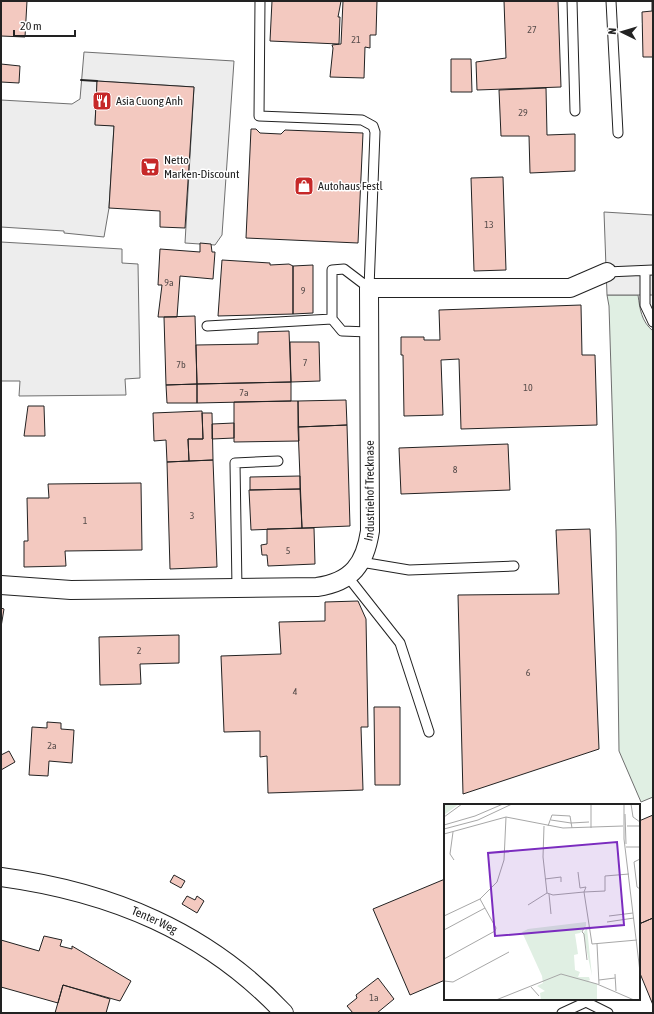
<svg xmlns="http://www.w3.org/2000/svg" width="654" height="1014" font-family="'Asap Condensed',sans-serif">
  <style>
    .green { fill: #e0efe3; stroke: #6f6f6f }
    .parking { fill: #ededed; stroke: #6f6f6f }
    .building { fill: #f3c9c0; stroke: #222 }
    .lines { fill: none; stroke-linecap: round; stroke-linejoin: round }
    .lane-casing { stroke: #222; stroke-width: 11 }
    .street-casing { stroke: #222; stroke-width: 20 }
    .lane { stroke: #fff; stroke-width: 9 }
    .street { stroke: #fff; stroke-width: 18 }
    .wall { stroke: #222; stroke-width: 2 }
    .labels { text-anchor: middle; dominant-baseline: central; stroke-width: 3; stroke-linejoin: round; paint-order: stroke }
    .number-label { font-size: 10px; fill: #564c4a }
    .poi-label { font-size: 12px; fill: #222; stroke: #fff; text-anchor: start }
    .street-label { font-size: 12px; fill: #222; stroke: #fff }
    .inset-road { fill: none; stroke: #a7a7a7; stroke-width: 1 }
    .view { fill: #7b2cbf; fill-opacity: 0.15; stroke: #7b2cbf; stroke-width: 2 }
    .inset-edge { fill: none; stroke: #222; stroke-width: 2 }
  </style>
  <rect width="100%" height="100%" fill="#fff"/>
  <path class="green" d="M 607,295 L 638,295 C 640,309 641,321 653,331 L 653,797 L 641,802 L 619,751 L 616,531 L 609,306 Z"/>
  <path class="parking" d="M 84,52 L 234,61 L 222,235 L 215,245 L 185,243 L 194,87 L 97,81 L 95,124 L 114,126 L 109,208 L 104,237 L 64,233 L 64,231 L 1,227 L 1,100 L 72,104 L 80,99 Z
    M 604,212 L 653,215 L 653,295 L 607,295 Z
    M 1,242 L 122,249 L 122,263 L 138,264 L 140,378 L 125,379 L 126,395 L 19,396 L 20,381 L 1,381 Z"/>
  <path class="building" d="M 1,1 L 27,1 L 25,37 L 1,36 Z
    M 272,1 L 341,1 L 338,17 L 340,17 L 339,44 L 270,41 Z
    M 343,1 L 377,1 L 376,35 L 370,35 L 370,48 L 365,47 L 364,78 L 330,77 L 333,48 L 332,45 L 341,44 Z
    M 504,1 L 558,1 L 561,87 L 477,90 L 476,62 L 506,58 Z
    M 652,1 L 653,1 L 653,57 L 643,57 L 642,12 L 652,11 Z
    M 451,59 L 471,59 L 472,92 L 451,92 Z
    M 1,64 L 20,66 L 19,83 L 1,82 Z
    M 97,81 L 194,87 L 185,228 L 160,227 L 160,211 L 109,208 L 114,126 L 95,125 Z
    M 546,88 L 547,135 L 575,134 L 575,171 L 530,173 L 529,136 L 501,136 L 499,90 Z
    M 251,129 L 256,129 L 260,133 L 281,134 L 285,130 L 363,133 L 358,243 L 246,238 Z
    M 503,177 L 506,270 L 474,271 L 471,178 Z
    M 200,243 L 211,244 L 212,252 L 215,252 L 213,279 L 180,276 L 177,317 L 158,317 L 162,285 L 158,285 L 160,249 L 200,252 Z
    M 222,260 L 270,263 L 270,265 L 289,264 L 293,266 L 293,314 L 218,316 Z
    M 313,265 L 313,313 L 293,314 L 293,266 Z
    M 581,305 L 582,355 L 595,355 L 597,425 L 461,429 L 459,359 L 441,360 L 443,415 L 404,416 L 403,355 L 401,355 L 401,337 L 424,337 L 424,340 L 440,340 L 439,310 Z
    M 195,316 L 197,384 L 166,385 L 164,317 Z
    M 289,331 L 291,382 L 197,384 L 196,345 L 258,344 L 258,332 Z
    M 290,342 L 319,342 L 320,381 L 291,382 Z
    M 291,382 L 291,401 L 197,403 L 197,384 Z
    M 197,384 L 197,403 L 167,403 L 166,385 Z
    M 346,400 L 347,425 L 298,427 L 298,401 Z
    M 291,401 L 298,401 L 299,441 L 234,442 L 234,402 Z
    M 28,406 L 44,406 L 45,436 L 24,436 Z
    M 202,411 L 203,439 L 188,439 L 189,461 L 167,462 L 166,440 L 154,441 L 153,413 Z
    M 202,413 L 212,413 L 213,460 L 189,461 L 188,439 L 203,439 Z
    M 234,423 L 234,438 L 212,439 L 212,424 Z
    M 347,425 L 350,526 L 302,528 L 298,427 Z
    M 508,444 L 510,490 L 401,494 L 399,448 Z
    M 213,460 L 217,567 L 170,569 L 167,462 Z
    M 300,476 L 300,489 L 250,490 L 250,477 Z
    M 141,483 L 142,550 L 65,551 L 66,566 L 24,567 L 24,541 L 28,541 L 27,498 L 49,498 L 48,484 Z
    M 300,489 L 302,528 L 251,530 L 249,490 Z
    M 314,528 L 315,564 L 268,566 L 267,555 L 262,555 L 261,545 L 267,544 L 267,529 Z
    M 590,529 L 599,749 L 463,794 L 458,595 L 559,594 L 556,530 Z
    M 358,601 L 366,619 L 368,727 L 361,727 L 363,790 L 268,793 L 267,756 L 260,757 L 260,731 L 224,732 L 221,656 L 281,654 L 279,622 L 325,621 L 325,602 Z
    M 1,608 L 4,609 L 1,627 Z
    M 179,635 L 179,663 L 140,664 L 141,684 L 100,685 L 99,637 Z
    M 374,707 L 400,707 L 400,785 L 375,785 Z
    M 47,722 L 61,723 L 61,729 L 74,730 L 72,763 L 49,761 L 48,776 L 29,775 L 32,727 L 47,728 Z
    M 9,751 L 15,762 L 1,770 L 1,755 Z
    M 653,815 L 653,918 L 639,924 L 639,821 Z
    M 174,875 L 185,881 L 181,888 L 170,882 Z
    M 445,879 L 445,980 L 410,995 L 373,909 Z
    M 187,896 L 195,900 L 197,896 L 204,901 L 197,913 L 182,904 Z
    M 653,918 L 653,1005 L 639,971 L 639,924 Z
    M 44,936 L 62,940 L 60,946 L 72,949 L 72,946 L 131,981 L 120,1001 L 63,985 L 58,1003 L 1,987 L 1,940 L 39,951 Z
    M 378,978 L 394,999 L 377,1013 L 353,1013 L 347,1006 L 357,998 L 356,995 Z
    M 63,985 L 110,999 L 106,1013 L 55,1013 Z"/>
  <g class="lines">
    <defs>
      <path id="lane" d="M 260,1 L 259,116 L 362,120 L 373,126 L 375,132 L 369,288
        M 572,1 L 575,111
        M 611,1 L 618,133
        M 645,271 L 645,305 L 653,322
        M 607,272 L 653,270
        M 332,319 L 342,331 L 369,332
        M 207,326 L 332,319 L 332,270 L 344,269 L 369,288
        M 361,562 L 409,570 L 514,566
        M 348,577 L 400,643 L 429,732
        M 237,588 L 235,463 L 278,461
        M 562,1013 L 586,1002 L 608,1013"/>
      <g id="street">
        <path id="s1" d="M 1,585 L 71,590 L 317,587 C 352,582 365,564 370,531 L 369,288 L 570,288 L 607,272"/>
        <path id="s2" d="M 1,877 C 111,892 207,931 284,1013"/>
      </g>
    </defs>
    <use href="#lane" class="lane-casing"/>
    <use href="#street" class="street-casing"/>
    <use href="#lane" class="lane"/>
    <use href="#street" class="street"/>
    <path class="wall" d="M 81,80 L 97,81"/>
  </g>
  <defs>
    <symbol id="restaurant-square" viewBox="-11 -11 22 22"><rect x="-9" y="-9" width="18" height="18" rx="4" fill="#c62828" stroke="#fff"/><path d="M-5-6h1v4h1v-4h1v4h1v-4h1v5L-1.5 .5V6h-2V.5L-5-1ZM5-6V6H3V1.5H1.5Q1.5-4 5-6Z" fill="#fff"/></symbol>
    <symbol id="supermarket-square" viewBox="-11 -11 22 22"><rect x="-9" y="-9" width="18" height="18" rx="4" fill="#c62828" stroke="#fff"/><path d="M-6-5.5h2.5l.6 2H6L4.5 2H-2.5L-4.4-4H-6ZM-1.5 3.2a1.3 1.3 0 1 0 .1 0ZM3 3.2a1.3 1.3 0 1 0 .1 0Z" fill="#fff"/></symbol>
    <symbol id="shop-square" viewBox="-11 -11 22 22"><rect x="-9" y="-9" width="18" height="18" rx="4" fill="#c62828" stroke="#fff"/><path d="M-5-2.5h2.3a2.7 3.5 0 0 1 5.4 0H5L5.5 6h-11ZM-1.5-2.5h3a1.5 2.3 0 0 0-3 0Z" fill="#fff"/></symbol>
  </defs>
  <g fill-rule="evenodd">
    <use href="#restaurant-square" x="91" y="90" width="22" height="22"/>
    <use href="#supermarket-square" x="139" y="156" width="22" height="22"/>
    <use href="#shop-square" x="293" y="175" width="22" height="22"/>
  </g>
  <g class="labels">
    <g class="number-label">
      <text x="532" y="29">27</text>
      <text x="356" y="39">21</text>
      <text x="523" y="112">29</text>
      <text x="489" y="224">13</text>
      <text x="169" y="282">9a</text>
      <text x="303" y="290">9</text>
      <text x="305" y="362">7</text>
      <text x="181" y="364">7b</text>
      <text x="528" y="387">10</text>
      <text x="244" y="392">7a</text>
      <text x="455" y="469">8</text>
      <text x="192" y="515">3</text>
      <text x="85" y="520">1</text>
      <text x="288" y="550">5</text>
      <text x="139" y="650">2</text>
      <text x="528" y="672">6</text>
      <text x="295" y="691">4</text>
      <text x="52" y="745">2a</text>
      <text x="374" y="997">1a</text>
    </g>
    <g class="poi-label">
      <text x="116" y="101">Asia Cuong Anh</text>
      <text x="164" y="160">Netto<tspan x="164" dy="14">Marken-Discount</tspan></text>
      <text x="318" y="186">Autohaus Festl</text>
    </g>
    <g class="street-label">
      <text stroke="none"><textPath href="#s1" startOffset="441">Industriehof Trecknase</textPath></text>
      <text stroke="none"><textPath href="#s2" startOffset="160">Tenter Weg</textPath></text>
    </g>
  </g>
  <g transform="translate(444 804)">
    <rect width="196" height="196" fill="#fff"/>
    <path d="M 0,0 L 15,0 L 0,11 ZM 142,118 L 142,122 L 136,129 L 131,130 L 134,150 L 130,151 L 131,166 L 136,168 L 134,173 L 145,173 L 146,176 L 144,177 L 153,180 L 153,196 L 97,196 L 96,189 L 101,187 L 93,182 L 99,179 L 98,172 L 78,128 L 84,125 ZM 143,124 L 148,172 L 139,129 Z" fill="#e0efe3"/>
    <path class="inset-road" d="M 180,0 L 180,35 L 196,168M 187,0 L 189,13 L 196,18M 181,10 L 182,40M 0,13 L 18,0M 107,16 L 127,19M 127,19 L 145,18M 0,21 L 31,12 L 59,0M 100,22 L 99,53 L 103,89 L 109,91 L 140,88 L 148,140 L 193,136M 104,22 L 108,11 L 126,12 L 128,24M 183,22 L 196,22M 147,24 L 147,0M 0,25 L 34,16 L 68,0M 9,28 L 6,50 L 10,56M 0,30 L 62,13 L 119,24 L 179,22M 182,43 L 196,43M 196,55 L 190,58 L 193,83 L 196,85M 134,68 L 136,84 L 142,83 L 140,88 L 161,87 L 161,72 L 185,70M 101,75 L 117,73 L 117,78M 105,90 L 107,110M 84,101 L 103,89M 0,112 L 36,95 L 53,78 L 60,56 L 62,13M 165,112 L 189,109M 163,118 L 190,114M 0,126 L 41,104M 153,140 L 155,180M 0,155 L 51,127 L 52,124 L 36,95M 143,156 L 140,130 L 138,128 L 140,124 L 146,123M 171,170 L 172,187M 155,176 L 171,174M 0,177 L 9,178 L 65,148M 87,183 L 95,192M 52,196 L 117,170 L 153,180 L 190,196"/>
    <path class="view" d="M 173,38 L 180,121 L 51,132 L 44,49 Z"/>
    <rect width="196" height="196" class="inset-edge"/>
  </g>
  <rect width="654" height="1014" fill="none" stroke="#222222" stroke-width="4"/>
  <g transform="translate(622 32) rotate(275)" stroke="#ffffff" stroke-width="3" paint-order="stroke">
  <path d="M0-3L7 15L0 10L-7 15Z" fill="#222222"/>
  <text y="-6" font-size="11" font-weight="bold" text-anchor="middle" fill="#222222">N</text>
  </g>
  <path d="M14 30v6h61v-6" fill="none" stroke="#222222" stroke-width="2"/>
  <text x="20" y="30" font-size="12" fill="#222222" stroke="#ffffff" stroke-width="3" paint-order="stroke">20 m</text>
</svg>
